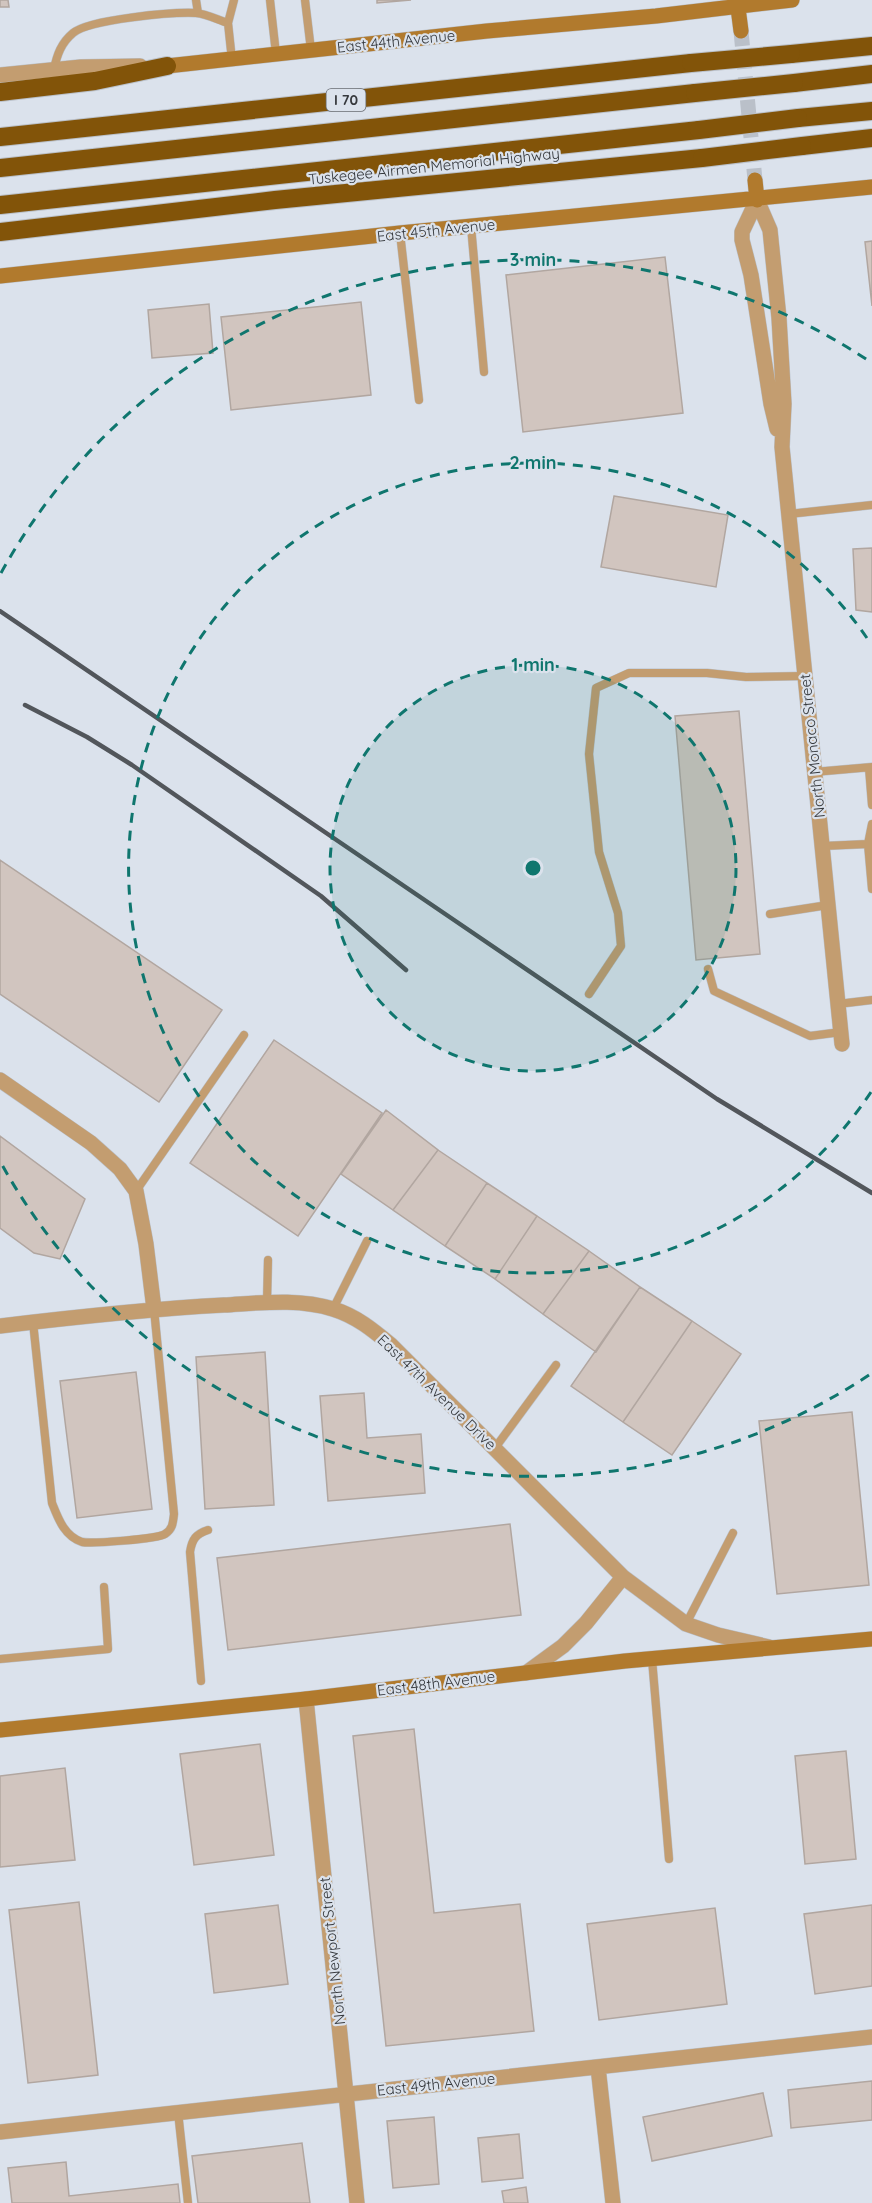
<svg xmlns="http://www.w3.org/2000/svg" width="872" height="2203" font-family="Quicksand,sans-serif">
  <style>
    .building { fill: #d1c5bf; stroke: #b1a6a0; stroke-width: 1.5 }
    .lines { fill: none; stroke-linecap: round; stroke-linejoin: round }
    .secondary-tunnel { stroke: #bac0c9; stroke-width: 15; stroke-dasharray: 15 8; stroke-linecap: butt }
    .lane-casing { stroke: #bac0c9; stroke-width: 9 }
    .street-casing { stroke: #bac0c9; stroke-width: 16 }
    .secondary-casing { stroke: #bac0c9; stroke-width: 16 }
    .highway-casing { stroke: #bac0c9; stroke-width: 20 }
    .lane { stroke: #c39d70; stroke-width: 8 }
    .street { stroke: #c39d70; stroke-width: 15 }
    .secondary { stroke: #b17a2d; stroke-width: 15 }
    .highway { stroke: #825409; stroke-width: 18 }
    .rail { stroke: #52565b; stroke-width: 4.5 }
    .highway-bridge-casing { stroke: #bac0c9; stroke-width: 20; stroke-linecap: butt }
    .highway-bridge { stroke: #825409; stroke-width: 18 }
    .ring { fill: none; stroke: #0f766e; stroke-width: 3; stroke-dasharray: 10 8 }
    .labels { text-anchor: middle; dominant-baseline: central; stroke-width: 4.5; stroke-linejoin: round; paint-order: stroke }
    .shield { fill: #dbe2ec; stroke: #686c72; stroke-width: 1.5 }
    .shield-label { font-size: 14px; font-weight: bold; fill: #36393d }
    .street-label { font-size: 15px; fill: #36393d; stroke: #dbe2ec }
    .centre { fill: #0f766e; stroke: #dbe2ec; stroke-width: 3 }
    .ring-label { font-size: 18px; text-anchor: middle; font-weight: bold; fill: #0f766e; stroke: #dbe2ec; stroke-width: 4.5; stroke-linejoin: round; paint-order: stroke }
  </style>
  <rect width="100%" height="100%" fill="#dbe2ec"/>
  <path class="building" d="M 0,0 L 8,0 L 9,7 L 0,7 Z
    M 377,0 L 411,0 L 377,3 Z
    M 872,241 L 872,306 L 865,242 Z
    M 665,257 L 683,413 L 523,432 L 506,275 Z
    M 361,302 L 371,395 L 231,410 L 221,317 Z
    M 209,304 L 213,353 L 152,358 L 148,310 Z
    M 614,496 L 728,515 L 716,587 L 601,567 Z
    M 872,548 L 872,612 L 856,610 L 853,549 Z
    M 739,711 L 760,954 L 696,960 L 675,716 Z
    M 0,860 L 222,1010 L 159,1102 L 0,994 Z
    M 274,1040 L 382,1113 L 298,1236 L 190,1163 Z
    M 386,1110 L 438,1150 L 393,1210 L 341,1174 Z
    M 0,1136 L 85,1199 L 60,1259 L 34,1253 L 0,1228 Z
    M 438,1150 L 487,1183 L 445,1246 L 393,1210 Z
    M 487,1183 L 537,1216 L 495,1279 L 445,1246 Z
    M 537,1216 L 589,1251 L 543,1314 L 495,1279 Z
    M 589,1251 L 640,1287 L 596,1352 L 543,1314 Z
    M 640,1287 L 692,1321 L 623,1422 L 571,1386 Z
    M 692,1321 L 741,1354 L 672,1455 L 623,1422 Z
    M 265,1352 L 274,1505 L 205,1509 L 196,1357 Z
    M 136,1372 L 152,1509 L 77,1518 L 60,1381 Z
    M 364,1393 L 367,1438 L 421,1434 L 425,1493 L 328,1501 L 320,1396 Z
    M 852,1412 L 869,1585 L 777,1594 L 759,1421 Z
    M 510,1524 L 521,1615 L 228,1650 L 217,1558 Z
    M 414,1729 L 434,1913 L 520,1904 L 534,2031 L 386,2046 L 353,1736 Z
    M 260,1744 L 274,1855 L 194,1865 L 180,1754 Z
    M 846,1751 L 856,1859 L 805,1864 L 795,1756 Z
    M 65,1768 L 75,1860 L 0,1867 L 0,1776 Z
    M 79,1902 L 98,2075 L 28,2083 L 9,1910 Z
    M 278,1905 L 288,1984 L 214,1993 L 205,1914 Z
    M 872,1905 L 872,1986 L 815,1994 L 804,1914 Z
    M 715,1908 L 727,2004 L 599,2020 L 587,1924 Z
    M 872,2081 L 872,2120 L 791,2128 L 788,2090 Z
    M 763,2093 L 772,2136 L 652,2161 L 643,2117 Z
    M 434,2117 L 439,2184 L 393,2188 L 387,2121 Z
    M 519,2134 L 523,2178 L 482,2182 L 478,2138 Z
    M 302,2143 L 310,2203 L 198,2203 L 192,2156 Z
    M 66,2162 L 69,2196 L 178,2184 L 180,2203 L 12,2203 L 8,2168 Z
    M 526,2187 L 528,2203 L 504,2203 L 502,2191 Z"/>
  <g class="lines">
    <path class="secondary-tunnel" d="M 741,31 L 755,180"/>
    <defs>
      <path id="lane" d="M 196,0 L 198,13
        M 270,0 L 276,54
        M 305,0 L 311,50
        M 232,60 L 228,23 L 234,0
        M 54,69 C 57,55 61,43 73,33 C 90,19 173,12 196,13 C 207,14 218,20 228,23
        M 471,226 L 484,372
        M 400,233 L 419,400
        M 789,514 L 872,505
        M 869,768 L 872,805
        M 814,772 L 872,767
        M 868,844 L 872,824
        M 823,846 L 868,844 L 872,889
        M 770,914 L 828,905
        M 708,969 L 714,991 L 810,1036 L 841,1032
        M 589,994 L 621,946 L 618,913 L 599,852 L 589,754 L 596,688 L 629,673 L 707,673 L 746,677 L 805,676
        M 838,1004 L 872,1000
        M 136,1191 L 244,1035
        M 267,1302 L 268,1260
        M 333,1309 L 367,1241
        M 33,1322 L 52,1503 C 58,1518 64,1536 82,1542 C 91,1544 157,1539 165,1534 C 173,1529 173,1522 174,1514 L 154,1309
        M 495,1448 L 556,1365
        M 686,1624 L 733,1533
        M 0,1659 L 108,1649 L 104,1587
        M 652,1659 L 669,1859
        M 201,1681 L 190,1552 C 192,1539 196,1534 208,1530
        M 178,2112 L 188,2203"/>
      <path id="street" d="M 0,75 L 81,67 L 140,66
        M 757,200 L 770,230 L 779,318 L 784,404 L 782,447 L 842,1044
        M 757,200 L 742,232 L 742,240 L 751,275 L 771,404 L 777,429
        M 0,1080 L 91,1143 L 120,1169 L 136,1191 L 146,1244 L 154,1309
        M 0,1326 C 75,1317 149,1309 224,1305 C 260,1303 298,1298 333,1309 C 356,1316 373,1330 391,1345 L 623,1577 L 686,1624 L 718,1635 L 769,1647
        M 526,1673 L 563,1646 L 586,1623 L 623,1577
        M 306,1699 L 357,2203
        M 598,2067 L 613,2203
        M 0,2132 L 872,2037"/>
      <path id="secondary" d="M 737,0 L 741,31
        M 167,66 L 487,31 L 656,16 L 792,0
        M 755,180 L 757,200
        M 0,276 L 400,233 L 872,187
        M 0,1730 L 306,1699 L 625,1661 L 872,1639"/>
      <path id="highway" d="M 791,54 L 872,46
        M 794,83 L 872,74
        M 0,92 L 95,81 L 167,66
        M 798,118 L 872,111
        M 0,137 L 691,63
        M 802,146 L 872,138
        M 0,168 L 695,93
        M 0,205 L 699,130
        M 0,232 L 275,200 L 702,158"/>
    </defs>
    <use href="#lane" class="lane-casing"/>
    <use href="#street" class="street-casing"/>
    <use href="#secondary" class="secondary-casing"/>
    <use href="#highway" class="highway-casing"/>
    <use href="#lane" class="lane"/>
    <use href="#street" class="street"/>
    <use href="#secondary" class="secondary"/>
    <use href="#highway" class="highway"/>
    <path class="rail" d="M 0,611 L 717,1099 L 872,1193
      M 25,705 L 87,737 L 132,765 L 321,896 L 406,970"/>
    <defs>
      <path id="highway-bridge" d="M 691,63 L 791,54
        M 695,93 L 794,83
        M 699,130 L 798,118
        M 702,158 L 802,146"/>
    </defs>
    <use href="#highway-bridge" class="highway-bridge-casing"/>
    <use href="#highway-bridge" class="highway-bridge"/>
  </g>
  <circle cx="533" cy="868" r="203" fill="#0f766e" fill-opacity=".12"/>
  <g class="ring">
    <circle cx="533" cy="868" r="203"/>
    <path d="M871 1092A405 405 0 1 1 871 644"/>
    <path d="M869 1375A608 608 0 0 1 1 1163M1 573A608 608 0 0 1 869 361"/>
  </g>
  <g class="labels">
    <rect class="shield" x="326.5" y="89" width="39" height="22" rx="4.5"/>
    <g class="shield-label">
      <text x="346" y="100">I 70</text>
    </g>
    <g class="street-label">
      <text transform="translate(396 41) rotate(-6)">East 44th Avenue</text>
      <text transform="translate(434 166) rotate(-6)">Tuskegee Airmen Memorial Highway</text>
      <text transform="translate(436 230) rotate(-6)">East 45th Avenue</text>
      <text transform="translate(812 746) rotate(-96)">North Monaco Street</text>
      <text transform="translate(437 1392) rotate(44)">East 47th Avenue Drive</text>
      <text transform="translate(436 1683) rotate(-7)">East 48th Avenue</text>
      <text transform="translate(332 1951) rotate(-96)">North Newport Street</text>
      <text transform="translate(436 2084) rotate(-6)">East 49th Avenue</text>
    </g>
  </g>
  <circle cx="533" cy="868" r="9" class="centre"/>
  <g class="ring-label">
    <text x="533" y="266">3 min</text>
    <text x="533" y="469">2 min</text>
    <text x="533" y="671">1 min</text>
  </g>
</svg>
